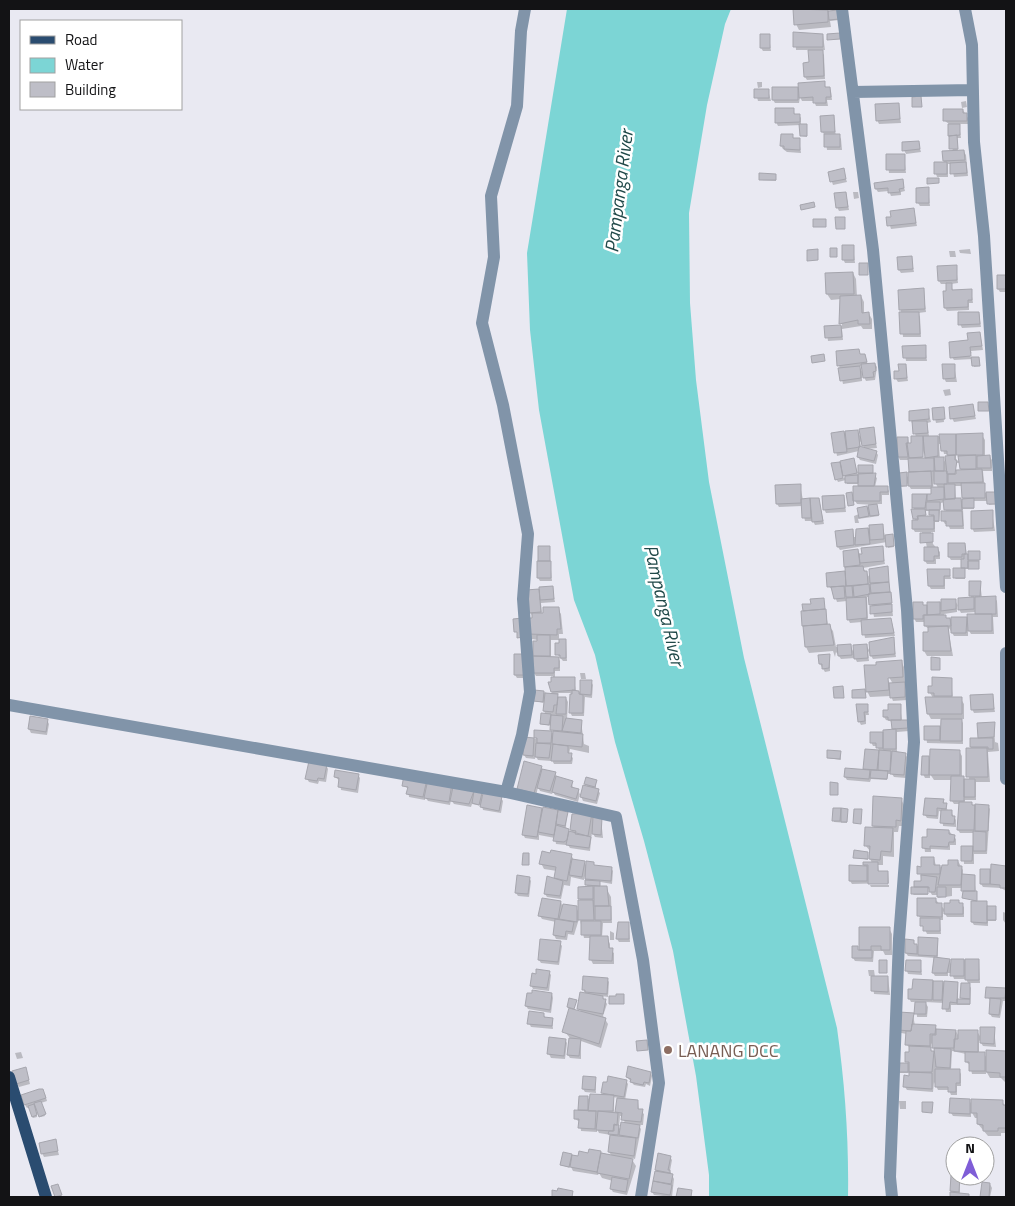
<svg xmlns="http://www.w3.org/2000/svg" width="1015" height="1206" font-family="'Titillium Web',sans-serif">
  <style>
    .water { fill: #7cd5d5 }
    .shadow { fill: #0003; fill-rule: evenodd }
    .building { fill: #bebec7; stroke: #a6a6ae }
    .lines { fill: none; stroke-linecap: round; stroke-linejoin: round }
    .minor { stroke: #8194a9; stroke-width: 12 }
    .major { stroke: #2a4c70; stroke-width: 12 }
    .education-dot { fill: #8d6e63; stroke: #fff; stroke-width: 2 }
    .labels { text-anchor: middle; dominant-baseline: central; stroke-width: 5; stroke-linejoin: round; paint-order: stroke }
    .education-label { font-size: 18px; fill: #785e54; stroke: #fff; text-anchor: start }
    .water-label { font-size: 19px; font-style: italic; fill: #204949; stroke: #fff }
  </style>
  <rect width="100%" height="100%" fill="#e9e9f2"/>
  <path class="water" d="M 567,9 L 731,9 L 725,24 L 707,105 L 689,213 L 690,303 L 696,380 L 709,482 L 744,658 L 837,1028 C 845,1085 849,1140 848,1197 L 709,1197 L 709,1175 L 696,1076 L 673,951 L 644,841 L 615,742 L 595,655 L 574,600 L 539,410 L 530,330 L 527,253 Z"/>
  <path class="shadow" d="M 798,9 L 822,9 L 830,17 L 838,11 L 839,20 L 830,21 L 831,27 L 799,30 L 796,24 Z
    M 795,33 L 823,35 L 825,50 L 821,50 L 824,55 L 825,79 L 807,80 L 805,77 L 810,64 L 810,50 L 796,50 Z
    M 769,36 L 771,51 L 763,51 L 761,48 Z
    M 757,82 L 762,82 L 762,87 L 758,88 Z
    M 824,83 L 826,88 L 829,88 L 831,91 L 832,100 L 827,100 L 828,106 L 816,106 L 814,101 L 802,101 L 800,97 L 799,103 L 775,103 L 773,100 L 773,88 L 800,88 Z
    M 755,90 L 768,90 L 771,101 L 758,101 Z
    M 966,101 L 967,107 L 962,108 L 961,102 Z
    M 898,104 L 901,123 L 879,124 L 877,120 Z
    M 793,109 L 795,115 L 799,115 L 801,118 L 801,125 L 807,126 L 807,137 L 801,136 L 801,125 L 778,126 L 776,122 Z
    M 944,110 L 963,110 L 968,118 L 968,124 L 959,124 L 961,138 L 957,138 L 958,152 L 964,152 L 966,155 L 968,176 L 954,177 L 951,164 L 948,164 L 948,177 L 937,177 L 936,174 L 944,163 L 944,152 L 953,152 L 949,124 L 945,121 Z
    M 821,117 L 833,117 L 836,136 L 839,135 L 841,139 L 842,150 L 827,150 L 825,135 L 822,132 Z
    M 782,136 L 792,136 L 794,139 L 799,139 L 801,153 L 787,152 L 783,149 L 781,146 Z
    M 918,142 L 921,152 L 906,154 L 904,150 Z
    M 904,155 L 906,173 L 889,173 L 887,156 Z
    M 843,170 L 847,182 L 833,185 L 829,173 Z
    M 776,176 L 776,181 L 760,180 Z
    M 902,180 L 905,191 L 901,192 L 901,195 L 891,196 L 889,191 L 878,192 L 876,189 L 876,184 Z
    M 928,188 L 930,206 L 920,206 L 918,203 Z
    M 853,192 L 858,192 L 859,198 L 854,199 Z
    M 846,193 L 849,210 L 839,211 L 837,207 Z
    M 913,209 L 917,226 L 891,229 L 888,219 Z
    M 853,246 L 855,263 L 845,263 L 843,259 Z
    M 970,249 L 971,254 L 960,253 L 959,250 Z
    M 949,251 L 955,251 L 956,257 L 950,257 Z
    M 911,257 L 914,272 L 901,273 L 899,270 Z
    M 956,266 L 958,283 L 951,284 L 953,291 L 971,290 L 973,303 L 969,303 L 969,310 L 947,311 L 945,308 L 947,284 L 941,284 L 939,281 Z
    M 853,273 L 856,279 L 857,297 L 861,296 L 864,302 L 864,314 L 869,314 L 872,319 L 872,329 L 863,329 L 861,326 L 842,329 L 843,340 L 828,341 L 826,327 L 842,326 L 841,299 L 831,300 L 827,294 L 827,274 Z
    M 998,276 L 1006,276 L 1006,292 L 1000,292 L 998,289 Z
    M 923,290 L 926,312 L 918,313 L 920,317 L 921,337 L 903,337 L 899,291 Z
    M 979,313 L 981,327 L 962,328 L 960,324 Z
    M 980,334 L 983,350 L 971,351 L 972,354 L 969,350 L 967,351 L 971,358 L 979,358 L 980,366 L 974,367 L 973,359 L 954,360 L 952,357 Z
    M 904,347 L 925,347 L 927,361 L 906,361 Z
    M 858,350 L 860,355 L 865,355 L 868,365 L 875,364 L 877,367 L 875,380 L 866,381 L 862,373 L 862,381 L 843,384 L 839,365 ZM 859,366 L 863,366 L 864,375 Z
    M 905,365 L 908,381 L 898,382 L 896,379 Z
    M 954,365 L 957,382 L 946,382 L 944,378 Z
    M 950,389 L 951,395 L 945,396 L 943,390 Z
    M 972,405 L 976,419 L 954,422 L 952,418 Z
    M 943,408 L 944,422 L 936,423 L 933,409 Z
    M 928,411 L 931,422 L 927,423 L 929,436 L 982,435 L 985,440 L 985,457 L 990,457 L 992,460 L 992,471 L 983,471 L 985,493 L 996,493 L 997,504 L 989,505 L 988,501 L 974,501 L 974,509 L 963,509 L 964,529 L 950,529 L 948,524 L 945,524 L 943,521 L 946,513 L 945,502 L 941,503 L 939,522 L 935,522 L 935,532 L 931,532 L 933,544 L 940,552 L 940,559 L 936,559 L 936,564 L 927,564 L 925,561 L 927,548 L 926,543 L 922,542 L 922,532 L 915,532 L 913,529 L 915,521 L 913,496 L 933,495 L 933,489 L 911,489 L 907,483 L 907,486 L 901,487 L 906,474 L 909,479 L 910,460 L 900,460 L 898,456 L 908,438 L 909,444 L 913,444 L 916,437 L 911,420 ZM 939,444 L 942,444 L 944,454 L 948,454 L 946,463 L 943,459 L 940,459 ZM 925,446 L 926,459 L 922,459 ZM 956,454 L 959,457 L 959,461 L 956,461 ZM 956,463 L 961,463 L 961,471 L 953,480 ZM 934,480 L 938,488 L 933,488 ZM 955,486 L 963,486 L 963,503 L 961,499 L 956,499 ZM 926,511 L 930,511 L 931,517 L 926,517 Z
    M 873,428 L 877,448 L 866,449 L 876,452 L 878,455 L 876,464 L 860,460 L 858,457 L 859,451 L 837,456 L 833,434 L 857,431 L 862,439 ZM 860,441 L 865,449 L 861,448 Z
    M 854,460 L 858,474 L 859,466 L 873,467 L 873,475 L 877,478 L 875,487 L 887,487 L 889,491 L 889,495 L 882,495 L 882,504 L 876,504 L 879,516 L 858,519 L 859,523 L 855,523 L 854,516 L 859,514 L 858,509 L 876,505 L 857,504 L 855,501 L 859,484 L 847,484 L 846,480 L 838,482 L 837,480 L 846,477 L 846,475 L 836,478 L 833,464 Z
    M 800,485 L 803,500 L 819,499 L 824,524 L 815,525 L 813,521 L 805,521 L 802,506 L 779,507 L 777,504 Z
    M 844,496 L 846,512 L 826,513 L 824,509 Z
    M 992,512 L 995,531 L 974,532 L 972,528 Z
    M 882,525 L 885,536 L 893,536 L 894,547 L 888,548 L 887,542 L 840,550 L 838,547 L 837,532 L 852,531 L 854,537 L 858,537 L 857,530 Z
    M 965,544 L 967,555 L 979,552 L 979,569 L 965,569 L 965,579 L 955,579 L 962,570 L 962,560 L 951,560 L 949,557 Z
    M 549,547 L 552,581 L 540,581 L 538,578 Z
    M 882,548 L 885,564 L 863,568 L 870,578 L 887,567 L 893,616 L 874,617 L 870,597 L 867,597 L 868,621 L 892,623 L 895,636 L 865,638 L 862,622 L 850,623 L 848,619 L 847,601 L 837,602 L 833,590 L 828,586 L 827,574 L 847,573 L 844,552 L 858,550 L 860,555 Z
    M 949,570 L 951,579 L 945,579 L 945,589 L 931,589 L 929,586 Z
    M 980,582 L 982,598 L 995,598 L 997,601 L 998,617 L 993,617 L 994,634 L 971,634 L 968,629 L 968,636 L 954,636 L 949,628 L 948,629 L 953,656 L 927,656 L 924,651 L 929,629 L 925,626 L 925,622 L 916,622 L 914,618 L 922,604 L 924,606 L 928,606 L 928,603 L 955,600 L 959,608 L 972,599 L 970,595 ZM 957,605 L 961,613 L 976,612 L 976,616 L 969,618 L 947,619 L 944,614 L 957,612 Z
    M 552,587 L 555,602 L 541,603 L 542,614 L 558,609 L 561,614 L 563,634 L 559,634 L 559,640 L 551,640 L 551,658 L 558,658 L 560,661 L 560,671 L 555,671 L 555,679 L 574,679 L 576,692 L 581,692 L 591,681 L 593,685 L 592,698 L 585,697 L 584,716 L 572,716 L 570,712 L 571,693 L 559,693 L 557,695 L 559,698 L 566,698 L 568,702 L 567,719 L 581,721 L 584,744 L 589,746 L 589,753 L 570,749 L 569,754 L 573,758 L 572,764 L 554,764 L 551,758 L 551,761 L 538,760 L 535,755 L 535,759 L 526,758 L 524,755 L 526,739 L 536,739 L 535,731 L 553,733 L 552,726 L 541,724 L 546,715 L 544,711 L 545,703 L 534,701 L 544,692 L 553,695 L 550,687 L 553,676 L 536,676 L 534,673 L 535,643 L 538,643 L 538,640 L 532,639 L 529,634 L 533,616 L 529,612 L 528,591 Z
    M 823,599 L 828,625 L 833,631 L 836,647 L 850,645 L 854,653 L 866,645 L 871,653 L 893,638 L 896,657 L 873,659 L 868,651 L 869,661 L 857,662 L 855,658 L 841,659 L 836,652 L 835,657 L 833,651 L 809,653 L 806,647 L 804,625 L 812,605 Z
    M 566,640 L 567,661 L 563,661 L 557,654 Z
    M 515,655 L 527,678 L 517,678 L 515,675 Z
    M 830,655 L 830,671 L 825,672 L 820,664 Z
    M 901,661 L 904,667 L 905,683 L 904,683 L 907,700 L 893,701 L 891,696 L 870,697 L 867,691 L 865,667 L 877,666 L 877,663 ZM 886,672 L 893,684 L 890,684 L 884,673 Z
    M 580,673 L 585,673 L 586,679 L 581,679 Z
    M 951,679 L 953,699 L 961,699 L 964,704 L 964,719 L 961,719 L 963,723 L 963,744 L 927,743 L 925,727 L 942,727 L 942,719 L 931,719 L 926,710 L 926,698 L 933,698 L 930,693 Z
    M 992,695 L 995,712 L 974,713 L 972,709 Z
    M 867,705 L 869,715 L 866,715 L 866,724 L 861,725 L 859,721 Z
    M 900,705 L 902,721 L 909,731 L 897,732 L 897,753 L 905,754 L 907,757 L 906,778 L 894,777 L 892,774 L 888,774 L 887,780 L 871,779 L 870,782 L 847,780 L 845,777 L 864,771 L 866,750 L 880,752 L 877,746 L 873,746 L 871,742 L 871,733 L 893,731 L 893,722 L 886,720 L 884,717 Z
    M 31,718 L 47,720 L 49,724 L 47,735 L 31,733 L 29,729 Z
    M 994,723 L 995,742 L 998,743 L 999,751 L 988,752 L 990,782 L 976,782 L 976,800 L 965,800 L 965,803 L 972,804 L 973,806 L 988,806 L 990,809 L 987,854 L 974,854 L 974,864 L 964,864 L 963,847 L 974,847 L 975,833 L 960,833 L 958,830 L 960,804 L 954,804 L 952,801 L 952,780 L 934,780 L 930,774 L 930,778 L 925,778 L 923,774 L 928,758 L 931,762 L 959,751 L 962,756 L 962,779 L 969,779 L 971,747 L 980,739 L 979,724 Z
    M 840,752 L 841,760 L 828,758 Z
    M 326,765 L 328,769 L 326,782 L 319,781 L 318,784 L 309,782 L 307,779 Z
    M 541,767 L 543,770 L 555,773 L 557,777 L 572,782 L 573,789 L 578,790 L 581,797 L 587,787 L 586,784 L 596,781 L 596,789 L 600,793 L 597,804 L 583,801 L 580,794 L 578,802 L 555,795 L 553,792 L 552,794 L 540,791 L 538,787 L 536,796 L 520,792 Z
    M 358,775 L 360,778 L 358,793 L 341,790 L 340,781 L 335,777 Z
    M 405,776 L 473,792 L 475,795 L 481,794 L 483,798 L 501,798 L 503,801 L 501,813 L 483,810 L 482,806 L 472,804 L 471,807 L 454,804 L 451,800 L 450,805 L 428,801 L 425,797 L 425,800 L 409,797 L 408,789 L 404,785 Z
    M 901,799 L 904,805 L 903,826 L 899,826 L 898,832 L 894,832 L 894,857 L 883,856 L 883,865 L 878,865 L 879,872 L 888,872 L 889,883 L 852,884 L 850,881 L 864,867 L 864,863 L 872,863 L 868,855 L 868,860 L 854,857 L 867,853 L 870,858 L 870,851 L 865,845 L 875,829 L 873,826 Z
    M 943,800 L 948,811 L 951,812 L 956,820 L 956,827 L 943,826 L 942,812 L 939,811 L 938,819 L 927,818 L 925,815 Z
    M 528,806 L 567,813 L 566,827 L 569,833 L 574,835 L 571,830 L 581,813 L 601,819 L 603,838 L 595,837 L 592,832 L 590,851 L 570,848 L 566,842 L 566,845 L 556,844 L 555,838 L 539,835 L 539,840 L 525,838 L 523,834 Z
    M 834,809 L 847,810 L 847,823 L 834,822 Z
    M 949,831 L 956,839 L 956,845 L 950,845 L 950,850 L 931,849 L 931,852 L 925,852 L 923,838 Z
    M 571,855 L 574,860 L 584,862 L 587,867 L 593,863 L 595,867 L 611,868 L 613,871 L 612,884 L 595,881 L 598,886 L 606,888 L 611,897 L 612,923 L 603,923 L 602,937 L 607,937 L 610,944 L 610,950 L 614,953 L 614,964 L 593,964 L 591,960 L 591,938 L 584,938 L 580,920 L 580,888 L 588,888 L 584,876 L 584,880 L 571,877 L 570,886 L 564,885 L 561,899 L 547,897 L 545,894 L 555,880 L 557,871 L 544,869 L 541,863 Z
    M 934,858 L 936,866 L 940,866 L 943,871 L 958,861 L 963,870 L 963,876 L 974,876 L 977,903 L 986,903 L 988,906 L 996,909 L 996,921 L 988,921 L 988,926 L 974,925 L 972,922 L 973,903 L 972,899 L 964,899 L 963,888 L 952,888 L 952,896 L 938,898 L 938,895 L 932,895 L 928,888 L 928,895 L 913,895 L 922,883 L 919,868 L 922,868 Z
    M 992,866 L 1006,867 L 1006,891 L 1001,888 L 983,887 L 981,884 L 981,870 L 992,871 Z
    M 529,878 L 531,881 L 529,897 L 518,896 L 516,893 Z
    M 870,885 L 889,885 L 889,887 L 871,887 Z
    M 919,899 L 935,899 L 945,910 L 945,904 L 958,901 L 964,907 L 964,917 L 947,917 L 943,911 L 943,920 L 940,920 L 941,934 L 927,934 L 919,916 Z
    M 561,902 L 562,905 L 576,907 L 578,911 L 579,919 L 574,935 L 568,934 L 567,940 L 556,939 L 554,935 L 556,922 L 542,919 L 540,916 Z
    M 1003,912 L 1006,913 L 1006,924 L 1003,920 Z
    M 619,924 L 629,924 L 630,942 L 619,942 L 617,939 Z
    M 889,928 L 892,934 L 892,955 L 885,955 L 883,951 L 874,951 L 873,962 L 855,961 L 853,958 L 857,948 L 860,952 Z
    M 610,931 L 614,933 L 614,940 L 610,940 Z
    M 937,939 L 938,959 L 949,961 L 952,966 L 952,960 L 979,960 L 980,983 L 968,983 L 971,988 L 970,1005 L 951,1005 L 951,1012 L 946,1012 L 944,1003 L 925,1002 L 928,1007 L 927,1017 L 917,1017 L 916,1002 L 911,1002 L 909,998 L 913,990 L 914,981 L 957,983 L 958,1000 L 963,1000 L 962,998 L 969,985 L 966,979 L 954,979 L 952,973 L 948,973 L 948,976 L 935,976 L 933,973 L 935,958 L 908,956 L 906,953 L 913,941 L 915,945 L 919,946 Z
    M 560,943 L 562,946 L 559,965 L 541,963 L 539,960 Z
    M 920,961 L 922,975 L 908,974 L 907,971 Z
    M 868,970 L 874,970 L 875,977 L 888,977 L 890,995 L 874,994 L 872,976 L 869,976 Z
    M 549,972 L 551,975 L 549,991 L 533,989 L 531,985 Z
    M 607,979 L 609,982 L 608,997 L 602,996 L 607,1004 L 603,1016 L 608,1024 L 601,1048 L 581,1041 L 581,1059 L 570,1058 L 568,1055 L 570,1038 L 564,1031 L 580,1011 L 586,995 L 583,989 Z
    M 1006,991 L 1006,1001 L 1003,1001 L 1000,1018 L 992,1017 L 990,1014 L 991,1001 L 987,997 Z
    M 552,994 L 553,998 L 551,1013 L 528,1009 L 526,1006 Z
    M 543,1014 L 545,1017 L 552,1019 L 553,1029 L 531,1027 L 529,1023 Z
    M 913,1014 L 915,1026 L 935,1026 L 937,1030 L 956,1031 L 958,1035 L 977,1031 L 981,1038 L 994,1029 L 996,1047 L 983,1046 L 979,1040 L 979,1054 L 984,1054 L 987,1058 L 987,1052 L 1006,1052 L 1006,1083 L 1001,1078 L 990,1078 L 986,1071 L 986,1074 L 972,1074 L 970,1065 L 966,1062 L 966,1054 L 952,1051 L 951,1070 L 959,1070 L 961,1074 L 961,1086 L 957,1086 L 957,1095 L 951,1095 L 949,1090 L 938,1090 L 934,1082 L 933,1092 L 907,1090 L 905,1087 L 910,1073 L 898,1073 L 908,1065 L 906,1053 L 910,1053 L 910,1048 L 907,1045 L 907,1034 L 901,1033 L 899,1030 ZM 931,1043 L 936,1051 L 936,1057 L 931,1050 Z
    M 565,1040 L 567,1043 L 565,1059 L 551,1058 L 549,1054 Z
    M 21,1052 L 23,1058 L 17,1059 L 15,1053 Z
    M 27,1072 L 30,1084 L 19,1087 L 17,1084 Z
    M 651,1073 L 652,1076 L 650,1086 L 646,1084 L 645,1087 L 634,1085 L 627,1077 Z
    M 595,1078 L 596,1093 L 585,1092 L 583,1089 Z
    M 626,1081 L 628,1084 L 625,1100 L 638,1102 L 639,1110 L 644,1114 L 643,1125 L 638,1125 L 641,1129 L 635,1159 L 631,1158 L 636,1166 L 627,1195 L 613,1192 L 611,1189 L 613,1181 L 602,1178 L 599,1173 L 598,1175 L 573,1171 L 570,1165 L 570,1168 L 561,1165 L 571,1155 L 579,1158 L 600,1152 L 612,1156 L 609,1152 L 611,1135 L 599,1133 L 597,1129 L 597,1132 L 581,1131 L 580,1122 L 575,1119 L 579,1112 L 580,1097 L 588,1098 L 591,1102 L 605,1096 L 603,1092 ZM 613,1097 L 618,1098 L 616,1113 L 614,1112 ZM 620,1116 L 623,1116 L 625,1124 L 621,1131 L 619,1127 Z
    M 1006,1089 L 1006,1133 L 1001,1133 L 1001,1136 L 988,1136 L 978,1124 L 978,1118 L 975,1118 L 971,1111 L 971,1117 L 953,1116 L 951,1113 L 969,1100 L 972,1105 L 1002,1101 L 1005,1106 Z
    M 45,1094 L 47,1101 L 41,1103 L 45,1116 L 41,1117 L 36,1108 L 37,1117 L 33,1118 L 30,1107 L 27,1108 L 25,1105 Z
    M 899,1101 L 906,1101 L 906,1109 L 900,1109 Z
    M 55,1140 L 59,1155 L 44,1157 L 42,1153 Z
    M 659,1155 L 670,1157 L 672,1160 L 670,1171 L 674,1179 L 672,1197 L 654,1195 L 652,1192 Z
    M 959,1177 L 960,1194 L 970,1197 L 951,1197 L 951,1191 Z
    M 983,1184 L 990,1184 L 992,1188 L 990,1197 L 981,1197 Z"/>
  <path class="building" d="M 793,9 L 828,10 L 828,22 L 794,25 Z
    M 838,10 L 839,19 L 829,20 L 828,11 Z
    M 793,32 L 823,34 L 823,47 L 793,47 Z
    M 840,33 L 840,39 L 827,40 L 827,34 Z
    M 760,34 L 770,34 L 770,48 L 760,48 Z
    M 808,50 L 823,50 L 824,76 L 804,77 L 803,63 L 809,62 Z
    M 825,81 L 825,87 L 830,87 L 831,97 L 826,97 L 826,103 L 813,103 L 813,97 L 799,98 L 798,83 Z
    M 772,87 L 798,87 L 798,100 L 772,100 Z
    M 754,89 L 769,89 L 769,98 L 754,98 Z
    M 921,96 L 922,107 L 912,107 L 912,97 Z
    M 899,103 L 900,119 L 876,121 L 875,104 Z
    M 775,108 L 794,108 L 794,114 L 800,114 L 800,122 L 775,123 Z
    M 943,109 L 963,109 L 963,113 L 967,113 L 967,121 L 943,121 Z
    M 834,115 L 835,132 L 821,132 L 820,116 Z
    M 799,124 L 807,124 L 807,136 L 800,136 Z
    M 948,124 L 960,124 L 960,135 L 948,136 Z
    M 781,134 L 793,134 L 793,138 L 800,138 L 800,150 L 784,149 L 784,146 L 780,146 Z
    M 824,134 L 840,134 L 840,147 L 824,147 Z
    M 957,135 L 958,149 L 949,149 L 949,136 Z
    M 919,141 L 920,149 L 902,151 L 902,142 Z
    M 964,150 L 965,160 L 943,161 L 942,151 Z
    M 886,154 L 905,154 L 905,170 L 886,170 Z
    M 934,162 L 947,162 L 947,174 L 934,174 Z
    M 966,162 L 967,173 L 950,174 L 950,163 Z
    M 844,168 L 846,179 L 830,182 L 828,172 Z
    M 759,173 L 776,174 L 776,180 L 759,180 Z
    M 927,178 L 939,178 L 939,183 L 927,184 Z
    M 903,179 L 904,188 L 899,189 L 900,192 L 888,193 L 888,188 L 875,189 L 874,183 Z
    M 929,187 L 929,203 L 916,203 L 916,188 Z
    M 846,192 L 848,207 L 836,208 L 834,193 Z
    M 814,202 L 815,207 L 801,210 L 800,205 Z
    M 914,208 L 916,223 L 887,226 L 886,217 L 891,217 L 890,211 Z
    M 835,217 L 845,217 L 845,229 L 836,229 Z
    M 813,219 L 826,219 L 826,227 L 813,227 Z
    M 842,245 L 854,245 L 854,260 L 842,260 Z
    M 830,248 L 837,248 L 837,257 L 830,257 Z
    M 818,249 L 818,260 L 807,261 L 807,250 Z
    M 912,256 L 913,269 L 898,270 L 897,257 Z
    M 859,263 L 868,263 L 868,275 L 859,275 Z
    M 957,265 L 957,280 L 938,281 L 937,266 Z
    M 853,272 L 854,294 L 826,294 L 825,273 Z
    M 997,275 L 1006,275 L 1006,289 L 997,289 Z
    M 946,283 L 952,283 L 952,290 L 972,289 L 972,300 L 968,300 L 968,307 L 944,308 L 943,291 L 946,291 Z
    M 924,288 L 925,309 L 899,310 L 898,290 Z
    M 861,295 L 862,313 L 869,312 L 870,324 L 858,324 L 858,320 L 839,324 L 840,296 Z
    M 899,312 L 919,312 L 920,334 L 900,334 Z
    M 958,312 L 979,312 L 980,324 L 958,325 Z
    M 841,325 L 842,337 L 825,338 L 824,326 Z
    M 980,332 L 982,346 L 970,347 L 971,356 L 950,358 L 949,342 L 968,340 L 967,333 Z
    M 926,345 L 926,358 L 903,358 L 902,346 Z
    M 859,349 L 860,354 L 865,354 L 867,362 L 837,366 L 836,351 Z
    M 824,354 L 825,361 L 812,363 L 811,356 Z
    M 971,357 L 979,357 L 980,366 L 972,366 Z
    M 875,363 L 876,371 L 873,372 L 874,377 L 863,378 L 861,364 Z
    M 898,364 L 906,364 L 907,378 L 894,379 L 894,371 L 899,371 Z
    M 942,364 L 955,364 L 955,378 L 943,379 Z
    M 860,366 L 861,378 L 840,381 L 838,368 Z
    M 978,402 L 988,402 L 989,411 L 978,411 Z
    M 973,404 L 975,416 L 950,419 L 949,407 Z
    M 944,407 L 945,419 L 933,420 L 932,408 Z
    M 929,409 L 929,419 L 909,421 L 909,411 Z
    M 912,421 L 927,421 L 928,433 L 913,434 Z
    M 874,427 L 876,444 L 862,446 L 859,429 Z
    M 858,430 L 860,447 L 847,449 L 845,431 Z
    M 844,431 L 847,452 L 834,453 L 831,433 Z
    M 983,433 L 983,455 L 956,455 L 956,434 Z
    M 939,434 L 956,434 L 956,455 L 947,455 L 947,451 L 941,451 Z
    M 911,436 L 923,436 L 923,457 L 909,458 L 907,443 L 911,443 Z
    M 923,436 L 938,436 L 938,456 L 925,458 Z
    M 897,437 L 908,437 L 908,443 L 906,443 L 908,457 L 897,457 Z
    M 859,446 L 877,451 L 874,461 L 857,457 Z
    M 955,455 L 955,460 L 957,460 L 955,474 L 947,474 L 945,456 Z
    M 976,455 L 976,469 L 960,469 L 958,456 Z
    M 990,455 L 991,468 L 977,468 L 977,456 Z
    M 934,457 L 944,457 L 944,471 L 935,471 Z
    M 854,458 L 857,473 L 843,476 L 840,461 Z
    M 908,458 L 934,458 L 934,471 L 909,472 Z
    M 840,462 L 843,478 L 835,480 L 831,463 Z
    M 858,465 L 873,465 L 873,473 L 858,473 Z
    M 982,469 L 983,482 L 948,483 L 948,474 L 956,474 L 956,470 Z
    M 931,471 L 932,486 L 908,486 L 908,472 Z
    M 934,471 L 947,471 L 947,484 L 934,484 Z
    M 907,472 L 907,486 L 899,486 L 899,473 Z
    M 876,473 L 874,486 L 858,486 L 858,474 Z
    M 858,475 L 858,483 L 845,483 L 845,476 Z
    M 961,483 L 985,483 L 985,498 L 962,498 Z
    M 801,484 L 801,503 L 776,504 L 775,485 Z
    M 944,484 L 955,484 L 955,499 L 945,499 Z
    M 853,486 L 888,486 L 888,492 L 880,492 L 880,501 L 853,501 Z
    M 931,487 L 944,487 L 944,499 L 927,501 L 927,494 L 931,494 Z
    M 852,492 L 854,505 L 848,506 L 846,493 Z
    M 986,492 L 997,492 L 997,504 L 987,504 Z
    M 912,494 L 927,494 L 925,508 L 912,508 Z
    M 844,495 L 845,508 L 823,510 L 822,496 Z
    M 810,498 L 819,498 L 823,521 L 812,522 Z
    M 810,498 L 811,518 L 802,518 L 801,499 Z
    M 956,498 L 961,498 L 962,510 L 944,510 L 943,500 Z
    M 974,498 L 974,508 L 962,508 L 962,499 Z
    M 926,502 L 940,502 L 940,510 L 926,510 Z
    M 877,504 L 879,515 L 870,516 L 868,505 Z
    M 867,506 L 869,516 L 859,518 L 857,508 Z
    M 911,509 L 925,509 L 926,515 L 917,516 L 918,519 L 913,519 Z
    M 929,510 L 939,510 L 939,521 L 934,521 L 934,515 L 929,515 Z
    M 993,510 L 993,528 L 971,529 L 971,511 Z
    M 941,511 L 962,511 L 963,526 L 946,526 L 946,521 L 941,521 Z
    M 918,516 L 934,516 L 934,529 L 912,529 L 912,520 L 918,520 Z
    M 883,524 L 884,539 L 870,540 L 869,525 Z
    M 868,528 L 870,544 L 855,545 L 856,529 Z
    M 853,529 L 854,545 L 837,547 L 835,531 Z
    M 920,533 L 933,533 L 933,542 L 920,543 Z
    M 893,534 L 894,546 L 886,547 L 885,535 Z
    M 948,543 L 965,543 L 966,554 L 962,554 L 962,557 L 948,557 Z
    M 538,546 L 550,546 L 550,561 L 538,561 Z
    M 883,546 L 884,561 L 860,563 L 859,554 L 862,554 L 861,548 Z
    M 924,547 L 938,547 L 939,556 L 934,556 L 934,561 L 924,561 Z
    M 858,549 L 860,565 L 844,567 L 843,551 Z
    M 968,551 L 980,551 L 980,560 L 968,560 Z
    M 964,554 L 968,554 L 968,568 L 961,568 L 961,559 L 964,559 Z
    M 537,561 L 551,561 L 551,578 L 537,578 Z
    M 968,561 L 979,561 L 979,569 L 968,569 Z
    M 863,566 L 864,571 L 867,571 L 868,584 L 846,586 L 845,567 Z
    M 888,566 L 889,582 L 870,583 L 869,569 Z
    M 953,568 L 965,568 L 965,578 L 953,578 Z
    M 927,569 L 950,569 L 950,576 L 944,576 L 944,586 L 928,586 Z
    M 845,571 L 846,586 L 827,587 L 826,573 Z
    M 969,581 L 981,581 L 980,596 L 969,596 Z
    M 889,582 L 890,592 L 871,593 L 870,584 Z
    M 869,584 L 870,594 L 854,597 L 853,586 Z
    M 553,586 L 554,599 L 540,600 L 539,587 Z
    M 844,586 L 845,598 L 834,599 L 831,587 Z
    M 845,586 L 852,586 L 853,597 L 846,597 Z
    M 539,589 L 541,612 L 528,613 L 526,590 Z
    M 891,592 L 892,603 L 869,605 L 868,594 Z
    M 996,596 L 996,614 L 975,614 L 975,597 Z
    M 866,597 L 867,618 L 847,620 L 846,598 Z
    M 974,597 L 974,609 L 958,610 L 958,598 Z
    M 824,598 L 825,609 L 803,611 L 802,604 L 811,604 L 810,599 Z
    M 941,599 L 956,599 L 956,609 L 941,611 Z
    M 913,602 L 923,602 L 923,605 L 927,605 L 927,615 L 923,615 L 923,619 L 913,619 Z
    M 927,602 L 940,602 L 940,614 L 927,615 Z
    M 892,604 L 892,612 L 870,614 L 870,606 Z
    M 543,607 L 559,607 L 561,629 L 557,629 L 557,635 L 528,634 L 528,618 L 532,618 L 532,613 L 543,613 Z
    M 826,609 L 827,624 L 802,626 L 801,611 Z
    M 967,614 L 992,614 L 992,631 L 968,631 Z
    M 924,615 L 946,615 L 946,618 L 950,618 L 951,626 L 924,626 Z
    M 951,617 L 967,617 L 966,633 L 951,633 Z
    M 522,618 L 523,637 L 517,638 L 517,632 L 514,632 L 513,619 Z
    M 891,618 L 894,633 L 862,635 L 861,620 Z
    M 830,624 L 834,645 L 805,647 L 803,626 Z
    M 948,626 L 951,651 L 923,651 L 923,632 L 928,632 L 928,627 Z
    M 537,635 L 550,635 L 550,656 L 533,656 L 533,641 L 537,641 Z
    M 894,637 L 895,654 L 870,656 L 869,642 Z
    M 559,639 L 566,639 L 566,658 L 560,658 L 560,655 L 555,655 L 555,643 L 559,643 Z
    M 851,644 L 852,655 L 838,656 L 837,645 Z
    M 867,644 L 868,658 L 854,659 L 853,645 Z
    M 514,654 L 526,654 L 526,675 L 514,675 Z
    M 830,654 L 829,668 L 822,669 L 822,664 L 819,664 L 818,655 Z
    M 533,656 L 559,657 L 559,668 L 554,668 L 554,673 L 533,673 Z
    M 931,657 L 940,658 L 940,670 L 931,670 Z
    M 902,660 L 903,677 L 888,678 L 889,690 L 866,692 L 864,665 L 876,665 L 876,662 Z
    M 551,677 L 575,677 L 575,690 L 551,692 L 548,682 L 551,682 Z
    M 932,677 L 952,678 L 952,696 L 934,696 L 934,693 L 928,693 L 928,686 L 932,686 Z
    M 580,680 L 592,680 L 591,695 L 580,694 Z
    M 905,682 L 905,697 L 890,698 L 889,683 Z
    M 843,686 L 844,698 L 834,698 L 833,687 Z
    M 865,689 L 866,698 L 852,698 L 852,690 Z
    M 534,690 L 544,691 L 543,702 L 533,701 Z
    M 572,690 L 579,691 L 579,694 L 583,695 L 583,713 L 569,713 L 570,694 L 572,694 Z
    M 545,693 L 558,694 L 557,705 L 554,705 L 553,712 L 543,711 Z
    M 993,694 L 994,709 L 971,710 L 970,695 Z
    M 558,697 L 566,697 L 566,714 L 556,714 Z
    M 925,697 L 962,697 L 962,714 L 927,714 Z
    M 856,704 L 868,704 L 868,712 L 864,712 L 865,721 L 858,722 Z
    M 888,704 L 901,704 L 901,720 L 888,720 L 888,717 L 883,717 L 883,710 L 888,710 Z
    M 541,713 L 551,714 L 549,725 L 540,724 Z
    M 551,715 L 563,716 L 562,731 L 550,730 Z
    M 30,716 L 48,719 L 46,732 L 28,729 Z
    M 566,718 L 582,720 L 581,733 L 562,731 Z
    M 941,719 L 962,719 L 962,741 L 940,741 Z
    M 891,720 L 908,720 L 908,728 L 892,729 Z
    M 995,722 L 994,737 L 978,738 L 977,723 Z
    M 924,726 L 940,726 L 940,740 L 924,740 Z
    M 896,729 L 896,749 L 883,749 L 883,730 Z
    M 534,730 L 552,731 L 551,743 L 537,743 L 537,738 L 534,738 Z
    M 553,731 L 583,734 L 582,747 L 552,744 Z
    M 870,732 L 883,732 L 883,748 L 876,748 L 876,743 L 870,743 Z
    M 524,737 L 534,738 L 533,756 L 523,755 Z
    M 970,738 L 993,738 L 993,749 L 988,749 L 988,747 L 970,747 Z
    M 536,743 L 551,744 L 549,758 L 535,757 Z
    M 553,744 L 568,746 L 568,753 L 572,753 L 571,761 L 551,761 Z
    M 966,748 L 987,748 L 988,777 L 966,777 Z
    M 865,749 L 879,750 L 877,770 L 863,769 Z
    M 930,749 L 960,750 L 960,775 L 929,775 Z
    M 827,750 L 841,751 L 840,759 L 827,758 Z
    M 879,750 L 891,751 L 890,771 L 878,770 Z
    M 892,751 L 906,753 L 904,775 L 890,774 Z
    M 922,756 L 929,756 L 929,775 L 921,775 Z
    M 309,761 L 327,764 L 324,779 L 318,778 L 317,781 L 305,779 Z
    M 524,761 L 542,766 L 534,793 L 517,789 Z
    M 845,768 L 870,770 L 869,779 L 844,777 Z
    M 542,769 L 556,772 L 550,791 L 537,788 Z
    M 335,770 L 359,774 L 356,790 L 338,787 L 339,778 L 334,777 Z
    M 871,770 L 888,771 L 887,779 L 870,778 Z
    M 404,775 L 427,779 L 423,797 L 406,794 L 408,787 L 402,786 Z
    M 556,776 L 573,781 L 571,787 L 579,789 L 576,799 L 552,792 Z
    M 951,776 L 964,776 L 964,801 L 950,801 Z
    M 586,777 L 597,780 L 595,787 L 584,784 Z
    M 428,779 L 452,783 L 449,802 L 424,798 Z
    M 964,779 L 975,779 L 975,797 L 964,797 Z
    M 830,782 L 838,783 L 838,795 L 830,795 Z
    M 583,785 L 599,789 L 596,801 L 580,797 Z
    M 453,787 L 474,791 L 469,804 L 450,801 Z
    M 474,791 L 482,793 L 479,805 L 472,803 Z
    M 483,793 L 502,796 L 499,811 L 480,807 Z
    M 873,796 L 902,798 L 901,821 L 896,820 L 896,827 L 872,826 Z
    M 925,798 L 944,799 L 943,803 L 947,803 L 946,809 L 937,808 L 937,816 L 923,815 Z
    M 959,802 L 972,802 L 972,805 L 975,805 L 974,830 L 957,830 Z
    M 975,804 L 989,805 L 988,831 L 975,831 Z
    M 527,805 L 542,808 L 537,837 L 522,835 Z
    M 543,807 L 558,810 L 554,835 L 538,832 Z
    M 833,808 L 841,808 L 840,821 L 832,821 Z
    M 841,808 L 848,809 L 847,822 L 841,822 Z
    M 854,809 L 862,809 L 861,824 L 853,823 Z
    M 558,810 L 568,812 L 565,826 L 556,824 Z
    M 941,810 L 952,810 L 952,816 L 955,816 L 954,824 L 940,823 Z
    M 592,813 L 588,836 L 575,834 L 576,831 L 570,830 L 572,814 Z
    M 593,817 L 602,818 L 601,835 L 592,834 Z
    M 556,825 L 569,829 L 567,840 L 564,842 L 553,841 Z
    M 865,827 L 893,828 L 891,852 L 881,851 L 880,860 L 869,859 L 870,846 L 864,846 Z
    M 927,829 L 949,830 L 949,834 L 955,835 L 954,842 L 949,842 L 948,847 L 930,846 L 930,849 L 922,848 L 922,837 L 927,837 Z
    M 569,831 L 591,837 L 589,848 L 566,845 Z
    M 973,831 L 986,832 L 986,851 L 973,851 Z
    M 961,846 L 973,846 L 972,861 L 961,861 Z
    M 551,850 L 572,854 L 567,881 L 554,878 L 556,867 L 539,864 L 542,851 L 550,853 Z
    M 854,850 L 868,852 L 868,859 L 853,858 Z
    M 523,853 L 529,853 L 529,865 L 522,865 Z
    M 921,857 L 934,857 L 934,865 L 940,865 L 940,874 L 917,874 L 917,866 L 921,867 Z
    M 572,859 L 585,861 L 582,877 L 569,875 Z
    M 948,860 L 958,860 L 958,866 L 962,866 L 961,885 L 938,885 L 942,865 L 948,865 Z
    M 586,861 L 594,862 L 594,865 L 612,867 L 611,881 L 585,879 Z
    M 863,862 L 878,862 L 878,871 L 888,871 L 888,884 L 868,884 L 868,865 L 863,865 Z
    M 991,864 L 1006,866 L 1006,888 L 1000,888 L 1000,885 L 990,884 Z
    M 849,865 L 867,866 L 867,881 L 849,881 Z
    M 980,869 L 990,869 L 990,884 L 980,884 Z
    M 962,874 L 975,875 L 975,891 L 961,891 Z
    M 517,875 L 530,877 L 528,894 L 515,893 Z
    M 921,875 L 937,877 L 935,892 L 929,892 L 929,887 L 914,887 L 914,881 L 921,881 Z
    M 547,876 L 563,881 L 560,896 L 544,894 Z
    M 585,880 L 600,881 L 600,886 L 585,885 Z
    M 593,886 L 593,899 L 578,899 L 578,887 Z
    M 594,886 L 607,886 L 609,906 L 594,906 Z
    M 911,887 L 928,887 L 928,894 L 911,894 Z
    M 937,887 L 946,887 L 946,897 L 937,897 Z
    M 963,891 L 977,891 L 977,901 L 962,898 Z
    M 542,898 L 561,901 L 558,919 L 538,916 Z
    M 917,898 L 936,898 L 936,903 L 942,903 L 942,917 L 917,916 Z
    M 578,900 L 593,900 L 594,920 L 578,920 Z
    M 950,900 L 959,900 L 959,903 L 963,903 L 963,914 L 944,914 L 944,903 L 950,903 Z
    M 971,901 L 987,901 L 987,923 L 971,922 Z
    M 563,904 L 577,906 L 577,922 L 559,919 Z
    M 595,906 L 611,906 L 611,920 L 595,920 Z
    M 987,906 L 996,906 L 996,920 L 987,920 Z
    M 920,918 L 940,918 L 940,931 L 923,931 L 923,926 L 920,926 Z
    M 555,919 L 574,922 L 572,932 L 566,931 L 565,937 L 553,935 Z
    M 581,921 L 601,921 L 601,935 L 581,935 Z
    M 618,922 L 629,922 L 629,939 L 616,939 Z
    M 859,927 L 890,927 L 890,950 L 881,950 L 881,946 L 871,946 L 871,950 L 859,950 Z
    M 590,936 L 608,936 L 609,948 L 613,948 L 612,961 L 589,960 Z
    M 918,937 L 938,938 L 937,956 L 918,955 Z
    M 540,939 L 561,941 L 558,962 L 538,960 Z
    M 905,939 L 914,940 L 914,944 L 917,944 L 917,954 L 905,953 Z
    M 852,946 L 858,946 L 858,950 L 872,950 L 872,958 L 852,958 Z
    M 934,957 L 950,959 L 947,973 L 932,973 Z
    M 951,959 L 964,959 L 964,976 L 950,976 Z
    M 965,959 L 979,959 L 979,980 L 965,980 Z
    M 879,960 L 887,960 L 887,973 L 879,973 Z
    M 906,960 L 921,960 L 921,972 L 905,971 Z
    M 536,969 L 550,971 L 547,988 L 530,986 L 532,973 L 536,974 Z
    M 583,976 L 608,978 L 607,994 L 585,992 L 585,990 L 582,990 Z
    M 871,976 L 888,976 L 888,992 L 871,991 Z
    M 913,979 L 933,980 L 932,1000 L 908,999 L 908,989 L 912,989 Z
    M 933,981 L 943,981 L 942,1000 L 933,1000 Z
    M 944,981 L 958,982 L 957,1003 L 950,1002 L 949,1009 L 942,1009 Z
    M 961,983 L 970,983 L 970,999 L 960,998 Z
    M 986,987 L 1006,988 L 1005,998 L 985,998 Z
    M 532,990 L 552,993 L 550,1010 L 525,1006 L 527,993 L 532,993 Z
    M 580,992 L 603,996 L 603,999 L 606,999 L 603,1014 L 577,1009 Z
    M 616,994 L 624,994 L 624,1004 L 609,1004 L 609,996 L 616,996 Z
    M 569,998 L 577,1000 L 574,1009 L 567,1007 Z
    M 990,998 L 1001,999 L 999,1015 L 989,1014 Z
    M 957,999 L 970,999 L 970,1004 L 957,1004 Z
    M 915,1002 L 926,1002 L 926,1014 L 914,1014 Z
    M 569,1008 L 606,1018 L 599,1044 L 562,1032 Z
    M 529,1011 L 544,1013 L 544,1017 L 553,1018 L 552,1026 L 527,1024 Z
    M 899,1012 L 914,1013 L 911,1031 L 898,1030 Z
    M 912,1024 L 936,1025 L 935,1034 L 930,1034 L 930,1046 L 905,1045 L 906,1031 L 911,1031 Z
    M 980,1027 L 995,1027 L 994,1044 L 980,1043 Z
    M 936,1029 L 956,1030 L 954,1048 L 932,1048 L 932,1035 L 936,1035 Z
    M 958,1030 L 978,1030 L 978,1052 L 954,1051 L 954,1039 L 958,1039 Z
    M 549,1037 L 566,1039 L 564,1056 L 547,1054 Z
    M 569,1038 L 581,1039 L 579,1056 L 567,1055 Z
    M 647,1040 L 648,1050 L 637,1051 L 636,1041 Z
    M 909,1046 L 931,1047 L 931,1051 L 934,1051 L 932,1072 L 909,1072 L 909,1062 L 905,1062 L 905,1052 L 909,1052 Z
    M 934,1048 L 951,1049 L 950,1068 L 936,1067 Z
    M 986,1050 L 1006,1051 L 1006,1077 L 1000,1077 L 1000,1073 L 986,1072 Z
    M 965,1052 L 985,1052 L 985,1071 L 969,1071 L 969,1062 L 965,1062 Z
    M 897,1063 L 908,1063 L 908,1072 L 896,1072 Z
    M 628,1066 L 651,1072 L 649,1083 L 644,1082 L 643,1085 L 630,1082 L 631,1079 L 626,1077 Z
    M 26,1067 L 29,1080 L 16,1084 L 12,1071 Z
    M 935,1069 L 960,1069 L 960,1083 L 956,1083 L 956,1092 L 948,1092 L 948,1087 L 935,1087 Z
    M 909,1072 L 932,1073 L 932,1089 L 903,1087 L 904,1075 L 909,1076 Z
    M 583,1076 L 596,1077 L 595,1090 L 582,1089 Z
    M 608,1076 L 627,1080 L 624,1097 L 601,1093 L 603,1082 L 607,1082 Z
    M 39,1089 L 43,1089 L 46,1098 L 24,1105 L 21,1095 Z
    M 590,1094 L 614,1095 L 613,1111 L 588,1111 Z
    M 579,1096 L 588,1096 L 588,1110 L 578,1110 Z
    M 617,1098 L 638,1100 L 638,1109 L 643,1109 L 641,1122 L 621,1120 L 622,1113 L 615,1112 Z
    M 950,1098 L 970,1099 L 970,1114 L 949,1113 Z
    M 971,1099 L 1003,1100 L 1003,1105 L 1006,1105 L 1006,1128 L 998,1128 L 998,1131 L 983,1131 L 983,1125 L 977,1124 L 977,1113 L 971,1113 Z
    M 41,1101 L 46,1114 L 39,1117 L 34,1103 Z
    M 922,1102 L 933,1102 L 932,1113 L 922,1112 Z
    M 34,1104 L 37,1115 L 32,1117 L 28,1106 Z
    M 574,1110 L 596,1111 L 595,1129 L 578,1128 L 579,1119 L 574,1119 Z
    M 598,1111 L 618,1113 L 617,1125 L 614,1124 L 613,1131 L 596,1130 Z
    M 621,1122 L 640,1125 L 638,1138 L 619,1135 Z
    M 614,1125 L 619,1125 L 618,1135 L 608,1134 L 609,1131 L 614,1131 Z
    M 610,1135 L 636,1138 L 634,1156 L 608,1152 Z
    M 56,1139 L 58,1151 L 41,1154 L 39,1143 Z
    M 589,1149 L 601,1151 L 597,1172 L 570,1167 L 572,1155 L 578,1156 L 579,1151 L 588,1153 Z
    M 563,1152 L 572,1154 L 569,1167 L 560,1165 Z
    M 601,1153 L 633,1159 L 629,1179 L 597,1173 Z
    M 658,1153 L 671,1156 L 668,1170 L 670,1170 L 670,1173 L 655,1170 Z
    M 655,1171 L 673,1174 L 671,1184 L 653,1181 Z
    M 951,1175 L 960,1176 L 959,1192 L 950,1191 Z
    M 612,1177 L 628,1180 L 626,1192 L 610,1189 Z
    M 653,1181 L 672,1185 L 670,1195 L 651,1192 Z
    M 982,1182 L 990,1183 L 989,1197 L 980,1197 Z
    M 58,1184 L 62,1195 L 55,1197 L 51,1186 Z
    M 558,1188 L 573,1191 L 572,1197 L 552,1197 L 552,1190 L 557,1191 Z
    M 678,1188 L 692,1190 L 691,1197 L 676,1197 Z
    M 950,1192 L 969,1194 L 969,1197 L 950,1197 Z"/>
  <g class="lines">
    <path class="minor" d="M 842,9 L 873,250 L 907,610 L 914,742 L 899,939 L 890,1177 L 892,1197
      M 965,9 L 972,45 L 974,142 L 984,236 L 1006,587
      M 853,92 L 973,90
      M 1006,653 L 1006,779
      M 9,705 L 506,792 L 616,817 L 643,960 L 659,1083 L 641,1197
      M 506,792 L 522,735 L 530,692 L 523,599 L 528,534 L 503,405 L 482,323 L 494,257 L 491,196 L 517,106 L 521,31 L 525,9"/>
    <path class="major" d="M 9,1077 L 46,1197"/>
  </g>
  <circle class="education-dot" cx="668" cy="1050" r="5"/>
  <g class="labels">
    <g class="education-label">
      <text x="678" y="1050">LANANG DCC</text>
    </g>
    <g class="water-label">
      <text transform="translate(618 191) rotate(-83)">Pampanga River</text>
      <text transform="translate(665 605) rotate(77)">Pampanga River</text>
    </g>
  </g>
  <rect width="1015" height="1206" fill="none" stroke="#131315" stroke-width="20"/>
  <rect x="20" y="20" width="162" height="90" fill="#ffffff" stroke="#a1a1a1"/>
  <rect x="30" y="36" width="25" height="8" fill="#2a4c70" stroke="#a1a1a1"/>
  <text x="65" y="45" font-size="15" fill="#131315">Road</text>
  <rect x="30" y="58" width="25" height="15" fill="#7cd5d5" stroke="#a1a1a1"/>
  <text x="65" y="70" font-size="15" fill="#131315">Water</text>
  <rect x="30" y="82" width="25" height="15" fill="#bebec7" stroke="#a1a1a1"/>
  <text x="65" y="95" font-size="15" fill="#131315">Building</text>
  <g transform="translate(970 1161)"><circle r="24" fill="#ffffff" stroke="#a1a1a1"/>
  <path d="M0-4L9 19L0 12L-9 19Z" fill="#7f5dd7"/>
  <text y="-8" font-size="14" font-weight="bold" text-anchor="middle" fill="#131315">N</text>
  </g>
</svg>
